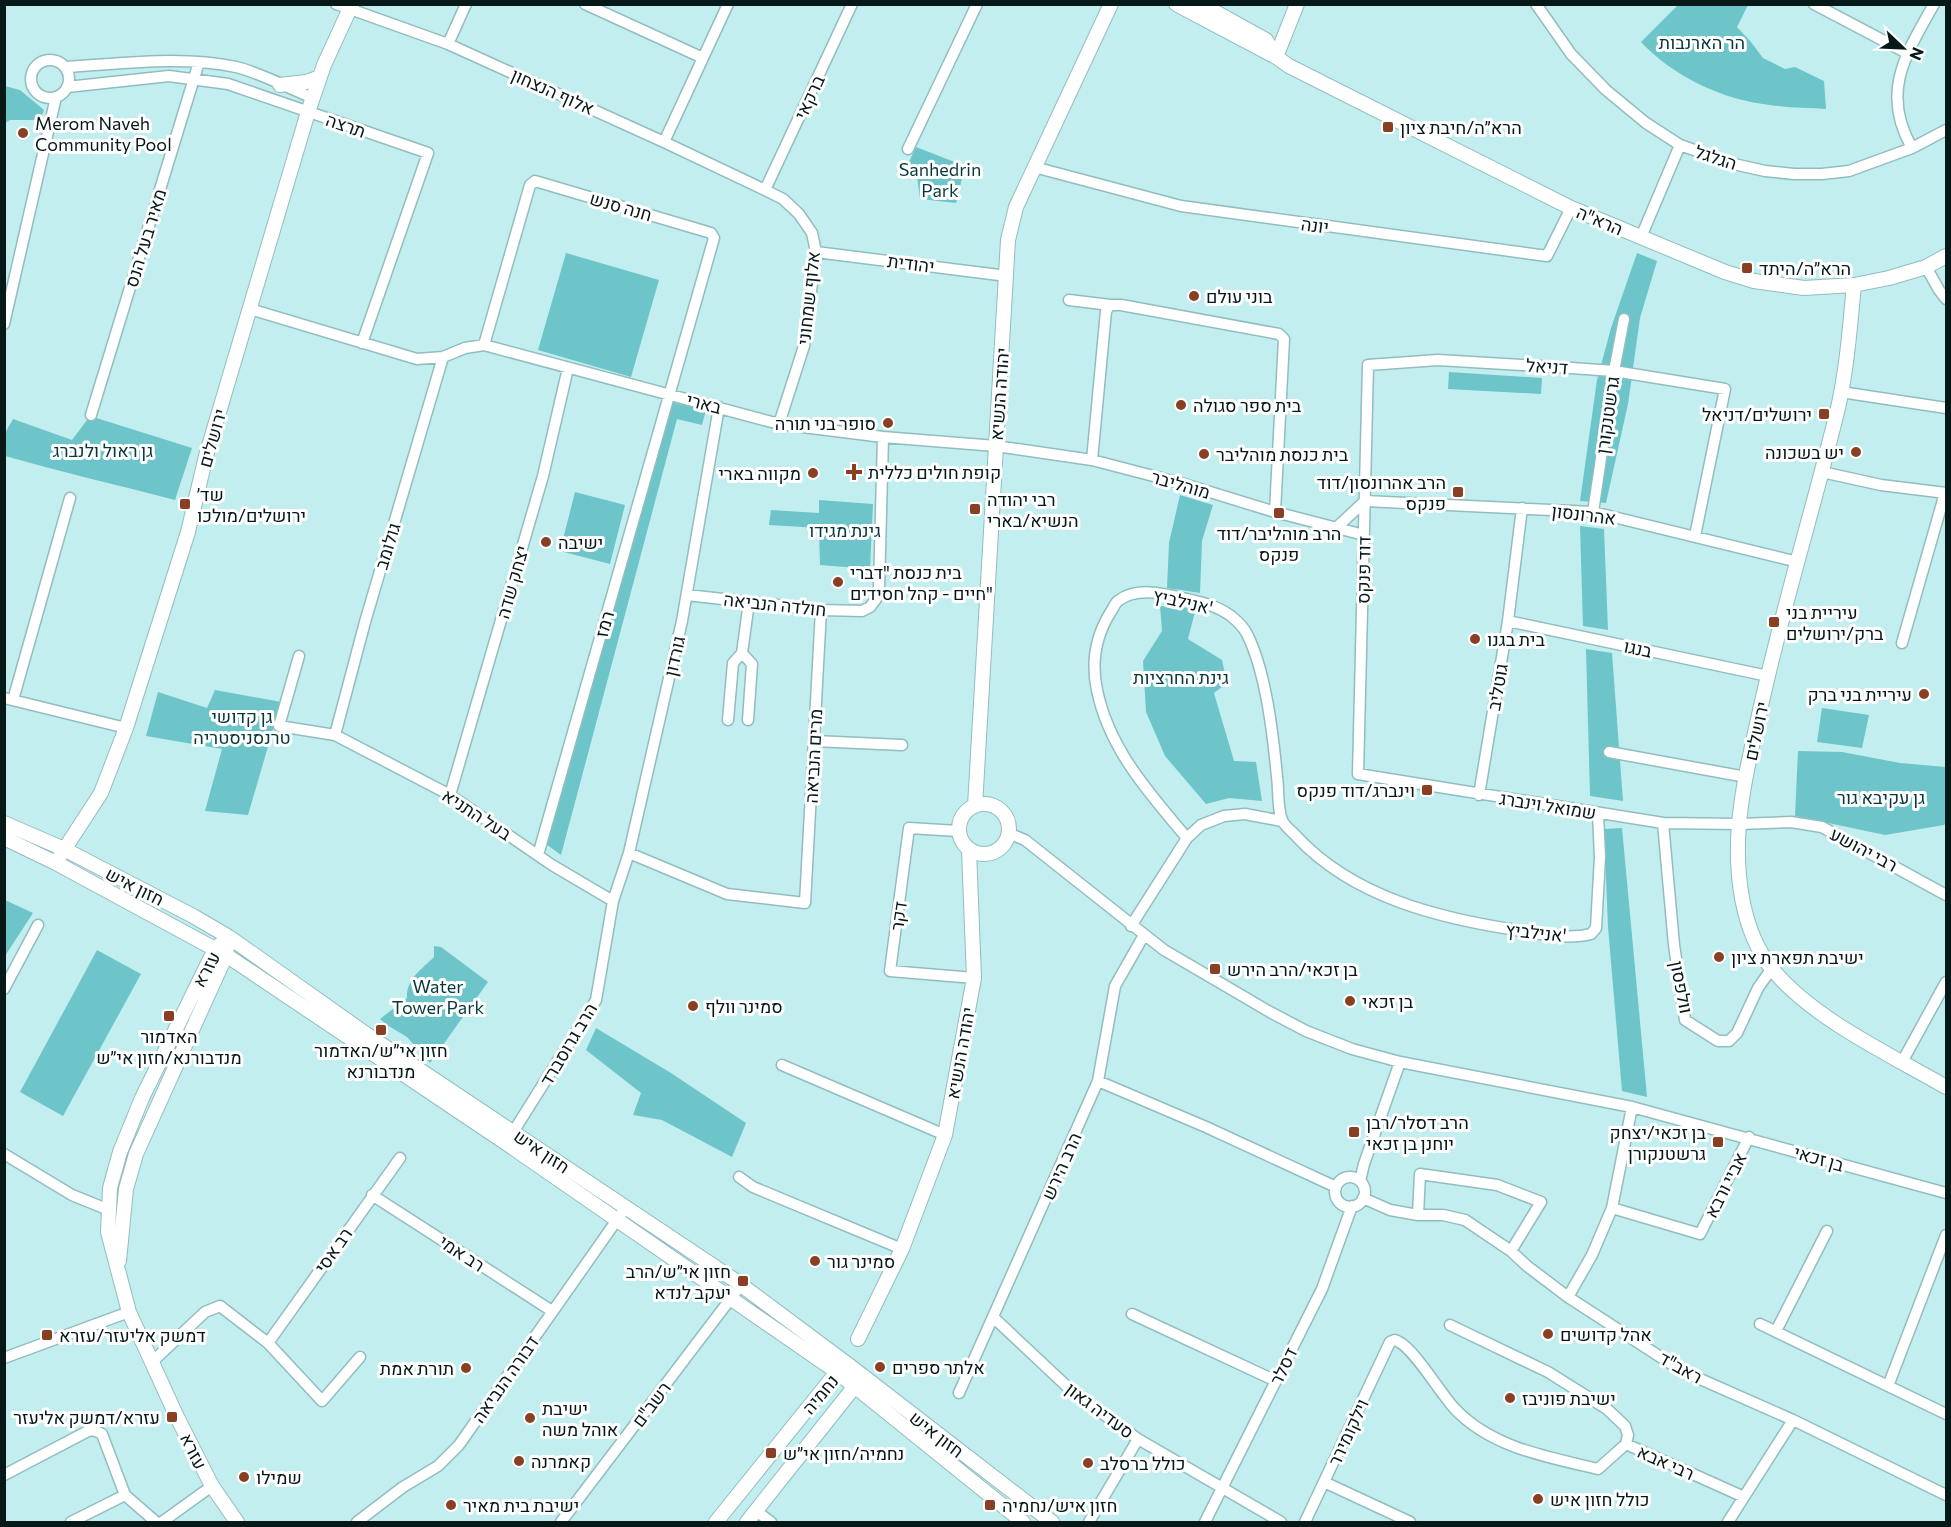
<svg xmlns="http://www.w3.org/2000/svg" width="1951" height="1527" font-family="Commissioner,Heebo,sans-serif">
  <style>
    .green { fill: #6dc5c9 }
    .lines { fill: none; stroke-linecap: round; stroke-linejoin: round }
    .minor-casing { stroke: #92bdbf; stroke-width: 13 }
    .tertiary-casing { stroke: #92bdbf; stroke-width: 16 }
    .minor { stroke: #fff; stroke-width: 10 }
    .tertiary { stroke: #fff; stroke-width: 14 }
    .poi-dot { fill: #883f22; stroke: #fff; stroke-width: 2 }
    .labels { text-anchor: middle; dominant-baseline: central; stroke-width: 6; stroke-linejoin: round; paint-order: stroke }
    .park-label { font-size: 18px; fill: #07383b; stroke: #fff }
    .street-label { font-size: 18px; fill: #071819; stroke: #fff }
    .poi-label { font-size: 18px; fill: #071819; stroke: #fff; text-anchor: start }
  </style>
  <rect width="100%" height="100%" fill="#c2eef0"/>
  <path class="green" d="M 1678,5 L 1748,5 L 1737,27 L 1751,42 L 1763,58 L 1785,69 L 1795,67 L 1824,81 L 1826,109 C 1808,108 1789,108 1770,105 C 1723,100 1674,77 1641,42 Z
    M 5,86 L 20,90 L 44,110 L 40,120 L 10,120 L 5,123 Z
    M 916,147 L 965,166 L 956,203 L 920,199 L 916,169 L 908,164 Z
    M 566,253 L 659,280 L 631,377 L 538,350 Z
    M 1637,253 L 1657,261 L 1640,318 L 1628,404 L 1606,503 L 1580,501 L 1597,380 L 1611,328 Z
    M 1449,372 L 1542,378 L 1541,394 L 1448,389 Z
    M 670,402 L 706,410 L 702,425 L 677,419 L 561,855 L 546,844 Z
    M 90,416 L 192,448 L 175,500 C 118,485 61,472 5,456 L 5,433 L 13,419 L 72,440 Z
    M 575,492 L 625,505 L 610,564 L 560,551 Z
    M 1180,495 L 1213,505 L 1202,541 L 1200,593 L 1167,588 L 1169,543 Z
    M 819,500 L 873,504 L 870,569 L 820,565 L 819,528 L 769,525 L 771,510 L 819,513 Z
    M 1580,526 L 1604,529 L 1608,630 L 1583,626 Z
    M 1160,606 L 1196,608 L 1188,639 L 1222,660 L 1227,683 L 1214,693 L 1234,761 L 1256,762 L 1262,801 L 1229,798 L 1206,804 L 1165,756 L 1146,712 L 1143,661 L 1162,631 Z
    M 1586,649 L 1612,653 L 1623,801 L 1590,796 Z
    M 215,690 L 281,702 L 248,815 L 205,811 L 222,749 L 146,736 L 158,692 L 207,708 Z
    M 1822,708 L 1869,715 L 1862,748 L 1817,742 Z
    M 1798,751 L 1842,752 L 1900,763 L 1946,767 L 1946,823 L 1944,825 L 1885,835 L 1795,816 Z
    M 1622,828 L 1647,1097 L 1622,1091 L 1608,927 L 1604,829 Z
    M 5,900 L 33,913 L 5,956 Z
    M 434,946 L 441,947 L 488,982 L 430,1063 L 407,1037 L 387,1025 L 380,1019 L 407,998 C 406,979 422,969 434,957 Z
    M 97,950 L 141,974 L 63,1116 L 20,1092 Z
    M 596,1028 L 671,1073 L 746,1123 L 732,1157 L 662,1120 L 633,1115 L 641,1093 L 586,1050 Z"/>
  <g class="lines">
    <defs>
      <path id="minor" d="M 336,4 L 448,44 L 664,142 L 765,190 L 783,199 L 799,214 L 812,233 L 816,252 L 804,346 L 779,424
        M 585,4 L 703,58
        M 1536,4 L 1571,54 L 1606,90 L 1646,123 L 1680,145 L 1734,164 L 1765,171 L 1794,174 L 1822,174 L 1849,171 L 1912,148 L 1946,130
        M 1814,4 L 1907,53
        M 448,44 L 466,4
        M31 79a19 19 0 1 1 38 0a19 19 0 1 1-38 0Z
        M 65,67 C 121,64 180,55 236,67 C 258,72 291,89 313,98
        M 67,87 L 169,76 L 228,84 L 428,153 L 362,343
        M 664,142 L 728,4
        M 1912,148 C 1880,92 1906,54 1934,4
        M 908,149 L 977,4
        M 1034,167 L 1181,206 L 1547,256 L 1571,208
        M 765,190 L 852,4
        M 1641,237 L 1680,145
        M 816,252 L 1007,276
        M 1926,267 L 1939,290 L 1946,299
        M 1069,300 L 1110,305 L 1121,305 L 1279,334 L 1284,339 L 1275,512
        M 250,309 L 417,359 L 443,357 L 465,348 L 484,345 L 779,424 L 883,437 L 996,446 L 1092,460 L 1184,484 L 1275,512 L 1364,535
        M 4,324 L 56,97
        M 484,345 L 530,185 L 535,181 L 711,233 L 714,238 L 538,855
        M 1841,392 L 1946,408
        M 91,415 L 199,62
        M 1092,460 L 1106,311 L 1110,305
        M 1822,472 L 1881,485 L 1946,493
        M 1365,501 L 1593,512 L 1798,562
        M 1593,512 L 1614,371 L 1624,319
        M 1336,528 L 1365,501
        M 1695,536 L 1725,389 L 1614,371 L 1557,367 L 1438,360 L 1368,365 L 1358,774 L 1663,823 L 1739,824 L 1791,822 L 1822,827 L 1946,895
        M 687,595 L 821,610 L 862,611 L 870,607 L 876,599 L 879,588 L 883,437
        M 1508,621 L 1768,676
        M 1902,643 L 1945,493
        M 299,656 L 279,726 L 335,735 L 450,795 L 552,865 L 613,901
        M 4,698 L 126,728
        M 13,700 L 70,498
        M 728,720 L 733,663 L 742,653
        M 748,720 L 752,664 L 742,653 L 749,602
        M 335,735 L 365,622 L 443,357
        M 814,741 L 902,745
        M 1609,752 L 1746,777
        M 450,795 L 543,476 L 568,368
        M 1479,795 L 1508,621 L 1522,508
        M 1663,823 L 1674,945 L 1685,1020 L 1718,1041 L 1729,1041 L 1737,1033 L 1758,988 L 1772,968
        M 958,831 L 909,828 L 890,971 L 974,978
        M 1008,833 L 1025,840 L 1164,950 L 1270,1012 L 1306,1031 L 1352,1049 L 1400,1062 L 1632,1107 L 1946,1193
        M 1187,838 C 1149,793 1109,749 1097,690 C 1091,662 1096,636 1110,613 C 1113,609 1115,603 1118,601 C 1135,587 1163,593 1183,598 C 1200,602 1216,605 1231,616 C 1236,620 1244,628 1247,634 C 1266,672 1273,734 1277,777 C 1279,790 1277,808 1282,820 C 1284,826 1293,832 1297,837 C 1353,897 1438,918 1516,930 C 1540,934 1567,940 1591,934 L 1596,928 L 1600,857 L 1598,814
        M 629,853 L 727,894 L 805,903 L 821,610
        M 1131,926 L 1187,838 L 1201,825 L 1224,816 L 1245,814 L 1282,821
        M 4,989 L 38,925
        M 1902,1062 L 1946,982
        M 782,1065 L 945,1135
        M 1098,1081 L 1206,1127 L 1336,1187
        M 510,1137 L 596,1000 L 613,901 L 629,853 L 682,621 L 719,407
        M 4,1154 L 72,1195 L 109,1210
        M 739,1177 L 753,1187 L 902,1249
        M1335 1192a15 15 0 1 1 30 0a15 15 0 1 1-30 0Z
        M 1360,1181 L 1364,1164 L 1400,1062
        M 372,1195 L 552,1311
        M 1363,1198 L 1390,1210 L 1418,1215 L 1443,1215 L 1465,1220 L 1511,1251 L 1527,1266 L 1568,1297 L 1682,1371 L 1793,1420 L 1946,1495
        M 1612,1208 L 1700,1234 L 1749,1137
        M 1418,1215 L 1420,1174 L 1497,1185 L 1541,1202 L 1511,1251
        M 1568,1297 L 1592,1255 L 1612,1208 L 1632,1107
        M 1132,1314 L 1276,1381
        M 993,1317 L 1075,1394 L 1138,1439 L 1281,1522
        M 1760,1324 L 1946,1414
        M 1450,1325 L 1548,1372 L 1607,1409 L 1625,1426 L 1628,1435 L 1626,1444 L 1744,1497
        M 1776,1331 L 1827,1231
        M 268,1343 L 400,1158
        M 4,1358 L 129,1312
        M 152,1362 L 205,1312 L 220,1306 L 268,1343 L 322,1401 L 360,1357
        M 1888,1386 L 1946,1235
        M 959,1393 L 1098,1081 L 1115,986 L 1144,935
        M 4,1475 L 90,1430 L 96,1431 L 102,1434 L 125,1495 L 156,1522
        M 1324,1482 L 1410,1522
        M 756,1511 L 771,1522
        M 71,1522 L 125,1495
        M 162,1522 L 212,1486
        M 357,1522 L 403,1487 L 438,1466 L 459,1445 L 626,1207
        M 561,1522 L 741,1285
        M 1089,1522 L 1138,1439
        M 1205,1522 L 1322,1289 L 1352,1206
        M 1305,1522 L 1390,1342 C 1395,1340 1395,1339 1399,1342 C 1414,1349 1441,1394 1455,1409 C 1492,1448 1548,1457 1598,1469 L 1626,1444
        M 1728,1522 L 1793,1420"/>
      <path id="tertiary" d="M 1176,4 L 1276,57 L 1289,66 L 1571,208 L 1725,272 L 1754,281 L 1804,288 L 1854,285 L 1889,278 L 1926,267 L 1946,256
        M 1201,4 L 1266,40 L 1276,57
        M 1276,57 L 1297,4
        M 280,85 L 306,82 L 320,77
        M 1854,285 C 1850,326 1847,368 1838,408 C 1813,511 1781,612 1759,715 C 1751,751 1742,788 1739,824 C 1735,872 1741,930 1772,969 C 1813,1019 1891,1055 1946,1087
        M959 829a25 25 0 1 1 50 0a25 25 0 1 1-50 0Z
        M 975,806 L 1008,240 L 1016,207 L 1111,4
        M 4,823 L 64,849 L 193,916 L 229,937 L 366,1034 L 733,1279 L 850,1366 L 1052,1522
        M 4,838 L 56,863 L 226,955 L 506,1143 L 837,1372 L 1023,1522
        M 60,856 L 101,793 L 126,728 L 188,532 L 206,456 L 308,112 L 324,65 L 352,4
        M 221,944 L 215,949 L 142,1098 L 120,1152 L 110,1188 L 108,1232 L 129,1312 L 176,1415 L 212,1486 L 237,1522
        M 119,1261 L 126,1189 L 136,1154 L 226,955 L 227,947
        M 858,1339 L 902,1249 L 945,1135 L 974,978 L 969,850
        M 716,1522 L 837,1372 L 843,1369
        M 747,1522 L 855,1386"/>
    </defs>
    <use href="#minor" class="minor-casing"/>
    <use href="#tertiary" class="tertiary-casing"/>
    <use href="#minor" class="minor"/>
    <use href="#tertiary" class="tertiary"/>
  </g>
  <g class="poi-dot">
    <rect x="1382" y="121" width="12" height="12" rx="3"/>
    <circle cx="23" cy="133" r="6"/>
    <rect x="1741" y="262" width="12" height="12" rx="3"/>
    <circle cx="1194" cy="296" r="6"/>
    <circle cx="1181" cy="405" r="6"/>
    <rect x="1818" y="408" width="12" height="12" rx="3"/>
    <circle cx="888" cy="423" r="6"/>
    <circle cx="1856" cy="452" r="6"/>
    <circle cx="1204" cy="454" r="6"/>
    <path d="M851 463h6v6h6v6h-6v6h-6v-6h-6v-6h6z"/>
    <circle cx="813" cy="473" r="6"/>
    <rect x="1452" y="486" width="12" height="12" rx="3"/>
    <rect x="179" y="498" width="12" height="12" rx="3"/>
    <rect x="969" y="503" width="12" height="12" rx="3"/>
    <rect x="1273" y="507" width="12" height="12" rx="3"/>
    <circle cx="546" cy="542" r="6"/>
    <circle cx="838" cy="582" r="6"/>
    <rect x="1768" y="616" width="12" height="12" rx="3"/>
    <circle cx="1475" cy="639" r="6"/>
    <circle cx="1924" cy="694" r="6"/>
    <rect x="1421" y="784" width="12" height="12" rx="3"/>
    <circle cx="1719" cy="957" r="6"/>
    <rect x="1209" y="963" width="12" height="12" rx="3"/>
    <circle cx="1350" cy="1001" r="6"/>
    <circle cx="693" cy="1006" r="6"/>
    <rect x="163" y="1010" width="12" height="12" rx="3"/>
    <rect x="375" y="1024" width="12" height="12" rx="3"/>
    <rect x="1348" y="1126" width="12" height="12" rx="3"/>
    <rect x="1712" y="1136" width="12" height="12" rx="3"/>
    <circle cx="815" cy="1261" r="6"/>
    <rect x="737" y="1275" width="12" height="12" rx="3"/>
    <circle cx="1548" cy="1334" r="6"/>
    <rect x="41" y="1329" width="12" height="12" rx="3"/>
    <circle cx="880" cy="1367" r="6"/>
    <circle cx="466" cy="1368" r="6"/>
    <circle cx="1510" cy="1398" r="6"/>
    <rect x="166" y="1411" width="12" height="12" rx="3"/>
    <circle cx="530" cy="1418" r="6"/>
    <rect x="765" y="1447" width="12" height="12" rx="3"/>
    <circle cx="519" cy="1461" r="6"/>
    <circle cx="1088" cy="1463" r="6"/>
    <circle cx="244" cy="1477" r="6"/>
    <circle cx="1538" cy="1499" r="6"/>
    <circle cx="451" cy="1505" r="6"/>
    <rect x="984" y="1499" width="12" height="12" rx="3"/>
  </g>
  <g class="labels">
    <g class="park-label">
      <text x="1702" y="42">הר הארנבות</text>
      <text x="940" y="169">Sanhedrin<tspan x="940" dy="21">Park</tspan></text>
      <text x="103" y="450">גן ראול ולנברג</text>
      <text x="845" y="530">גינת מגידו</text>
      <text x="1181" y="677">גינת החרציות</text>
      <text x="242" y="716">גן קדושי<tspan x="242" dy="21">טרנסניסטריה</tspan></text>
      <text x="1881" y="797">גן עקיבא גור</text>
      <text x="438" y="986">Water<tspan x="438" dy="21">Tower Park</tspan></text>
    </g>
    <g class="street-label">
      <text transform="translate(553 91) rotate(24)">אלוף הנצחון</text>
      <text transform="translate(809 97) rotate(-65)">ברקאי</text>
      <text transform="translate(346 125) rotate(19)">תרצה</text>
      <text transform="translate(1716 157) rotate(18)">הגלגל</text>
      <text transform="translate(621 206) rotate(16)">חנה סנש</text>
      <text transform="translate(1600 220) rotate(23)">הרא"ה</text>
      <text transform="translate(1315 225) rotate(8)">יונה</text>
      <text transform="translate(145 238) rotate(-73)">מאיר בעל הנס</text>
      <text transform="translate(911 263) rotate(7)">יהודית</text>
      <text transform="translate(808 298) rotate(-84)">אלוף שמחוני</text>
      <text transform="translate(1547 366) rotate(4)">דניאל</text>
      <text transform="translate(999 394) rotate(-86)">יהודה הנשיא</text>
      <text transform="translate(704 403) rotate(14)">בארי</text>
      <text transform="translate(1607 415) rotate(-82)">גרשטנקורן</text>
      <text transform="translate(212 438) rotate(-74)">ירושלים</text>
      <text transform="translate(1181 484) rotate(16)">מוהליבר</text>
      <text transform="translate(1584 514) rotate(7)">אהרונסון</text>
      <text transform="translate(387 546) rotate(-73)">גולומב</text>
      <text transform="translate(1363 570) rotate(-89)">דוד פנקס</text>
      <text transform="translate(512 582) rotate(-74)">יצחק שדה</text>
      <text transform="translate(1183 601) rotate(13)">אנילביץ'</text>
      <text transform="translate(775 604) rotate(6)">חולדה הנביאה</text>
      <text transform="translate(604 624) rotate(-74)">רמז</text>
      <text transform="translate(1638 648) rotate(12)">בנגו</text>
      <text transform="translate(674 656) rotate(-77)">גורדון</text>
      <text transform="translate(1497 687) rotate(-80)">גוטליב</text>
      <text transform="translate(1756 731) rotate(-78)">ירושלים</text>
      <text transform="translate(813 756) rotate(-87)">מרים הנביאה</text>
      <text transform="translate(1548 805) rotate(9)">שמואל וינברג</text>
      <text transform="translate(477 814) rotate(33)">בעל התניא</text>
      <text transform="translate(1864 849) rotate(28)">רבי יהושע</text>
      <text transform="translate(135 886) rotate(27)">חזון איש</text>
      <text transform="translate(898 916) rotate(-82)">דקר</text>
      <text transform="translate(1536 932) rotate(6)">אנילביץ'</text>
      <text transform="translate(206 969) rotate(-61)">עזרא</text>
      <text transform="translate(1682 987) rotate(79)">וולפסון</text>
      <text transform="translate(568 1044) rotate(-59)">הרב גרוסברד</text>
      <text transform="translate(960 1053) rotate(-80)">יהודה הנשיא</text>
      <text transform="translate(542 1151) rotate(34)">חזון איש</text>
      <text transform="translate(1819 1158) rotate(16)">בן זכאי</text>
      <text transform="translate(1061 1166) rotate(-66)">הרב הירש</text>
      <text transform="translate(1725 1185) rotate(-63)">אביי ורבא</text>
      <text transform="translate(333 1250) rotate(-55)">רב אסי</text>
      <text transform="translate(462 1253) rotate(33)">רב אמי</text>
      <text transform="translate(1283 1366) rotate(-64)">דסלר</text>
      <text transform="translate(1681 1367) rotate(29)">ראב"ד</text>
      <text transform="translate(505 1379) rotate(-55)">דבורה הנביאה</text>
      <text transform="translate(820 1394) rotate(-50)">נחמיה</text>
      <text transform="translate(651 1404) rotate(-53)">רשב"ם</text>
      <text transform="translate(1100 1410) rotate(37)">סעדיה גאון</text>
      <text transform="translate(1348 1432) rotate(-65)">וילקומירר</text>
      <text transform="translate(937 1434) rotate(38)">חזון איש</text>
      <text transform="translate(194 1451) rotate(64)">עזרא</text>
      <text transform="translate(1666 1462) rotate(24)">רבי אבא</text>
    </g>
    <g class="poi-label">
      <text x="35" y="123">Merom Naveh<tspan x="35" dy="21">Community Pool</tspan></text>
      <text x="1400" y="127">הרא״ה/חיבת ציון</text>
      <text x="1759" y="268">הרא״ה/היתד</text>
      <text x="1206" y="296">בוני עולם</text>
      <text x="1193" y="405">בית ספר סגולה</text>
      <text x="1812" y="414" text-anchor="end">ירושלים/דניאל</text>
      <text x="876" y="423" text-anchor="end">סופר בני תורה</text>
      <text x="1844" y="452" text-anchor="end">יש בשכונה</text>
      <text x="1216" y="454">בית כנסת מוהליבר</text>
      <text x="868" y="472">קופת חולים כללית</text>
      <text x="801" y="473" text-anchor="end">מקווה בארי</text>
      <text x="1446" y="482" text-anchor="end">הרב אהרונסון/דוד<tspan x="1446" dy="21">פנקס</tspan></text>
      <text x="197" y="494">שד׳<tspan x="197" dy="21">ירושלים/מולכו</tspan></text>
      <text x="987" y="499">רבי יהודה<tspan x="987" dy="21">הנשיא/בארי</tspan></text>
      <text x="1279" y="533" text-anchor="middle">הרב מוהליבר/דוד<tspan x="1279" dy="21">פנקס</tspan></text>
      <text x="558" y="542">ישיבה</text>
      <text x="850" y="572">בית כנסת "דברי<tspan x="850" dy="21">חיים - קהל חסידים"</tspan></text>
      <text x="1786" y="612">עיריית בני<tspan x="1786" dy="21">ברק/ירושלים</tspan></text>
      <text x="1487" y="639">בית בגנו</text>
      <text x="1912" y="694" text-anchor="end">עיריית בני ברק</text>
      <text x="1415" y="790" text-anchor="end">וינברג/דוד פנקס</text>
      <text x="1731" y="957">ישיבת תפארת ציון</text>
      <text x="1227" y="969">בן זכאי/הרב הירש</text>
      <text x="1362" y="1001">בן זכאי</text>
      <text x="705" y="1006">סמינר וולף</text>
      <text x="169" y="1036" text-anchor="middle">האדמור<tspan x="169" dy="21">מנדבורנא/חזון אי״ש</tspan></text>
      <text x="381" y="1050" text-anchor="middle">חזון אי״ש/האדמור<tspan x="381" dy="21">מנדבורנא</tspan></text>
      <text x="1366" y="1122">הרב דסלר/רבן<tspan x="1366" dy="21">יוחנן בן זכאי</tspan></text>
      <text x="1706" y="1132" text-anchor="end">בן זכאי/יצחק<tspan x="1706" dy="21">גרשטנקורן</tspan></text>
      <text x="827" y="1261">סמינר גור</text>
      <text x="731" y="1271" text-anchor="end">חזון אי״ש/הרב<tspan x="731" dy="21">יעקב לנדא</tspan></text>
      <text x="1560" y="1334">אהל קדושים</text>
      <text x="59" y="1335">דמשק אליעזר/עזרא</text>
      <text x="892" y="1367">אלתר ספרים</text>
      <text x="454" y="1368" text-anchor="end">תורת אמת</text>
      <text x="1522" y="1398">ישיבת פוניבז</text>
      <text x="542" y="1408">ישיבת<tspan x="542" dy="21">אוהל משה</tspan></text>
      <text x="160" y="1417" text-anchor="end">עזרא/דמשק אליעזר</text>
      <text x="783" y="1453">נחמיה/חזון אי״ש</text>
      <text x="531" y="1461">קאמרנה</text>
      <text x="1100" y="1463">כולל ברסלב</text>
      <text x="256" y="1477">שמילו</text>
      <text x="1550" y="1499">כולל חזון איש</text>
      <text x="463" y="1505">ישיבת בית מאיר</text>
      <text x="1002" y="1505">חזון איש/נחמיה</text>
    </g>
  </g>
  <rect width="1951" height="1527" fill="none" stroke="#071819" stroke-width="12"/>
  <g transform="translate(1903 48) rotate(113)" stroke="#ffffff" stroke-width="4.5" paint-order="stroke">
  <path d="M0-4.5L10 22L0 15L-10 22Z" fill="#071819"/>
  <text y="-9" font-size="16" font-weight="bold" text-anchor="middle" fill="#071819">N</text>
  </g>
</svg>
